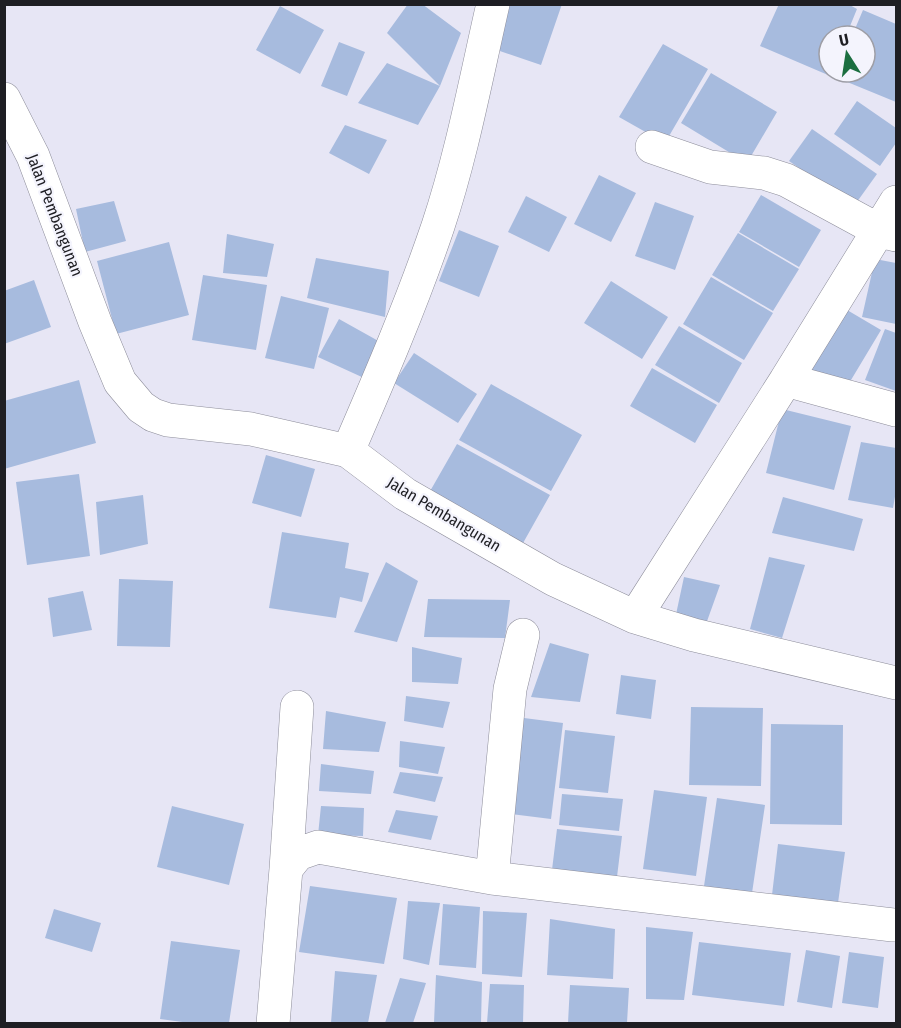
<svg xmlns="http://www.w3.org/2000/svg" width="901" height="1028" font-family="'Fira Sans Condensed',sans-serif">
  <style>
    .building { fill: #a7bbde }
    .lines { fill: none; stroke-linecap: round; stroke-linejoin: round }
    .street-casing { stroke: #8d8d9a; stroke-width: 34 }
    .street { stroke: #fff; stroke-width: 33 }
    .labels { text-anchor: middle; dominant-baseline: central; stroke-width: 4.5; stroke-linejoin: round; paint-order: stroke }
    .street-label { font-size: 16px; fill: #1e1e23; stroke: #f4f4fd }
  </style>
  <rect width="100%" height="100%" fill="#e7e6f5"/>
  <path class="building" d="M 408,4 L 422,4 L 461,33 L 440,86 L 387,33 Z
    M 506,4 L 562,4 L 541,65 L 491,48 Z
    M 779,4 L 848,4 L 857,9 L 846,36 L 829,36 L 828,75 L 760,46 Z
    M 280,6 L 324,30 L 300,74 L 256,50 Z
    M 863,10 L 896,24 L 896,102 L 835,77 L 837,72 L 865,72 L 865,36 L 852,36 Z
    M 339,42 L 365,52 L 347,96 L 321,86 Z
    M 663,44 L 708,69 L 665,143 L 619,117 Z
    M 387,63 L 440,86 L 418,125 L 358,103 Z
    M 711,73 L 777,112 L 747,163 L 681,123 Z
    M 857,101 L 896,128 L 896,143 L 880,166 L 834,134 Z
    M 345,125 L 387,140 L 369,174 L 329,153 Z
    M 812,129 L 877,174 L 854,206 L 789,161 Z
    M 599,175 L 636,193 L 611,242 L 574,224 Z
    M 761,195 L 821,230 L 799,267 L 739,232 Z
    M 526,196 L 567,217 L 549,252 L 508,232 Z
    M 114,201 L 126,241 L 85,252 L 76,209 Z
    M 655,202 L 694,216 L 675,270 L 635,256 Z
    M 459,230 L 499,246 L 479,297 L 439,281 Z
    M 738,233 L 799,269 L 773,311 L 712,275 Z
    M 227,234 L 274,244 L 267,277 L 223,273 Z
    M 169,242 L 189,315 L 116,334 L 97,261 Z
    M 316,258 L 389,271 L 385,317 L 307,298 Z
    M 875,259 L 896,263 L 896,324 L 862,317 Z
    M 203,275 L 267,285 L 256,350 L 192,340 Z
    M 711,277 L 773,313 L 744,360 L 683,324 Z
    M 34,280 L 51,327 L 4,344 L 4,291 Z
    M 611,281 L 668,317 L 642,359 L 584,323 Z
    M 281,296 L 329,308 L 314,369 L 265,358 Z
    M 842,307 L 881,330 L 845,390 L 807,367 Z
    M 339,319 L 382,343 L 364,378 L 318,357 Z
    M 679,326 L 742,363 L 719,403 L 655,365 Z
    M 885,329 L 896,333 L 896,391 L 865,380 Z
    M 414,353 L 477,394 L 458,423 L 394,383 Z
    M 652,368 L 717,405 L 695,443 L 630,406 Z
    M 79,380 L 96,443 L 4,469 L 4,401 Z
    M 491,384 L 582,435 L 551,491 L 459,440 Z
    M 782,409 L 851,426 L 834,490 L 766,473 Z
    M 861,442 L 896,448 L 896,491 L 893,508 L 848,500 Z
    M 457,444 L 550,495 L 518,552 L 425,500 Z
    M 266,455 L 315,469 L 301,517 L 252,503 Z
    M 79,474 L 90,556 L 27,565 L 16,482 Z
    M 143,495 L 148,544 L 100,555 L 96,502 Z
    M 783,497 L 863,519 L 854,551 L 772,533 Z
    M 282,532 L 349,543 L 345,568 L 369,573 L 362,602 L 340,597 L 336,618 L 269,608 Z
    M 769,557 L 805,565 L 782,638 L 750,629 Z
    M 386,562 L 418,581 L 397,642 L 354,632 Z
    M 684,577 L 720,585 L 706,624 L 675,619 Z
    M 119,579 L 173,581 L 170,647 L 117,646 Z
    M 83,591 L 92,630 L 53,637 L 48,598 Z
    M 428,599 L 510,600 L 505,638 L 424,637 Z
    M 550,643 L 589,654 L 580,702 L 531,697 Z
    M 412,647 L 462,658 L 458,684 L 412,682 Z
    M 621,675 L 656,680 L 651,719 L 616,714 Z
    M 406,696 L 450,702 L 443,728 L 404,721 Z
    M 691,707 L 763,708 L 761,786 L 689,785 Z
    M 326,711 L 386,722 L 379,752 L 323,749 Z
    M 524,718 L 563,723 L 551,819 L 511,814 Z
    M 771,724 L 843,725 L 842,825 L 770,824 Z
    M 565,730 L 615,736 L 608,793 L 559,788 Z
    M 400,741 L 445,747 L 438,774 L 399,767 Z
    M 321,764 L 374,771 L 371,794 L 319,791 Z
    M 400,772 L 443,777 L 435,802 L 393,793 Z
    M 654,790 L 707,797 L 696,876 L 643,869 Z
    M 562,794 L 623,799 L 619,831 L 559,825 Z
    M 717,798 L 765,805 L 752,893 L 704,886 Z
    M 172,806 L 244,824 L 229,885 L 157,867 Z
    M 321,806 L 364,808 L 363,836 L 318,835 Z
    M 396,810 L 438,816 L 431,840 L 388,832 Z
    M 557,829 L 622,836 L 616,885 L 551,878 Z
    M 778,844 L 845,852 L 838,903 L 772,895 Z
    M 310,886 L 397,898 L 384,964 L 299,952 Z
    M 408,901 L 440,903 L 429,965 L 403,959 Z
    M 443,904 L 480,907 L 476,968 L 439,965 Z
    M 54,909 L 101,923 L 92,952 L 45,938 Z
    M 483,911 L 527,913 L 522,977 L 482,974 Z
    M 550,919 L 615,929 L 613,979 L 547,975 Z
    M 646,927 L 693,932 L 684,1000 L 646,999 Z
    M 171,941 L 240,950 L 229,1023 L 190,1023 L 160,1019 Z
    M 699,942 L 791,953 L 784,1006 L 692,995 Z
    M 806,950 L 840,956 L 832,1008 L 797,1002 Z
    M 849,952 L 884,957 L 878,1008 L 842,1003 Z
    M 335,971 L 377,975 L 368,1023 L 331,1023 Z
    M 436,975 L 482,982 L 481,1023 L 434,1023 Z
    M 400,978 L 426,983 L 413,1023 L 385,1023 Z
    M 490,984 L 524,985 L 523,1023 L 487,1023 Z
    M 570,985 L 629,988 L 627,1023 L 568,1023 Z"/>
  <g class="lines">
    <defs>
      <path id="street" d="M 4,99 L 33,156 L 95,322 L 120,382 L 141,407 L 153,415 L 168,420 L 251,429 L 348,451 L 405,494 L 553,579 L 635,617 L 694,635 L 896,683
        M 652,147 L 710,167 L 764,173 L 786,180 L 880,231 L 896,235
        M 786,380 L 896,202
        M 348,451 C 380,377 412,303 438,226 C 462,154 476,78 493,4
        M 635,617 L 786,380 L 896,410
        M 286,869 L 297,707
        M 492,878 L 510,689 L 523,635
        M 273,1024 L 286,869 L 298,854 L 318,847 L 492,878 L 893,925"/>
    </defs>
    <use href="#street" class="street-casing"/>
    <use href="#street" class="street"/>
  </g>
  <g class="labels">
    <g class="street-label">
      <text transform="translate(55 215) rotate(69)">Jalan Pembangunan</text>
      <text transform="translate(444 514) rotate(31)">Jalan Pembangunan</text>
    </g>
  </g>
  <rect width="901" height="1028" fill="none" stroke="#1e1e23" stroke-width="12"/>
  <g transform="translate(847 54) rotate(348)"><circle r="28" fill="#f4f4fd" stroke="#9e9ea6" stroke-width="1.5"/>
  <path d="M0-4.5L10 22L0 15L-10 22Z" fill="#1b6e40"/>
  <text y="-9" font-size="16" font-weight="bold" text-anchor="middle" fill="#1e1e23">U</text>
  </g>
</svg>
